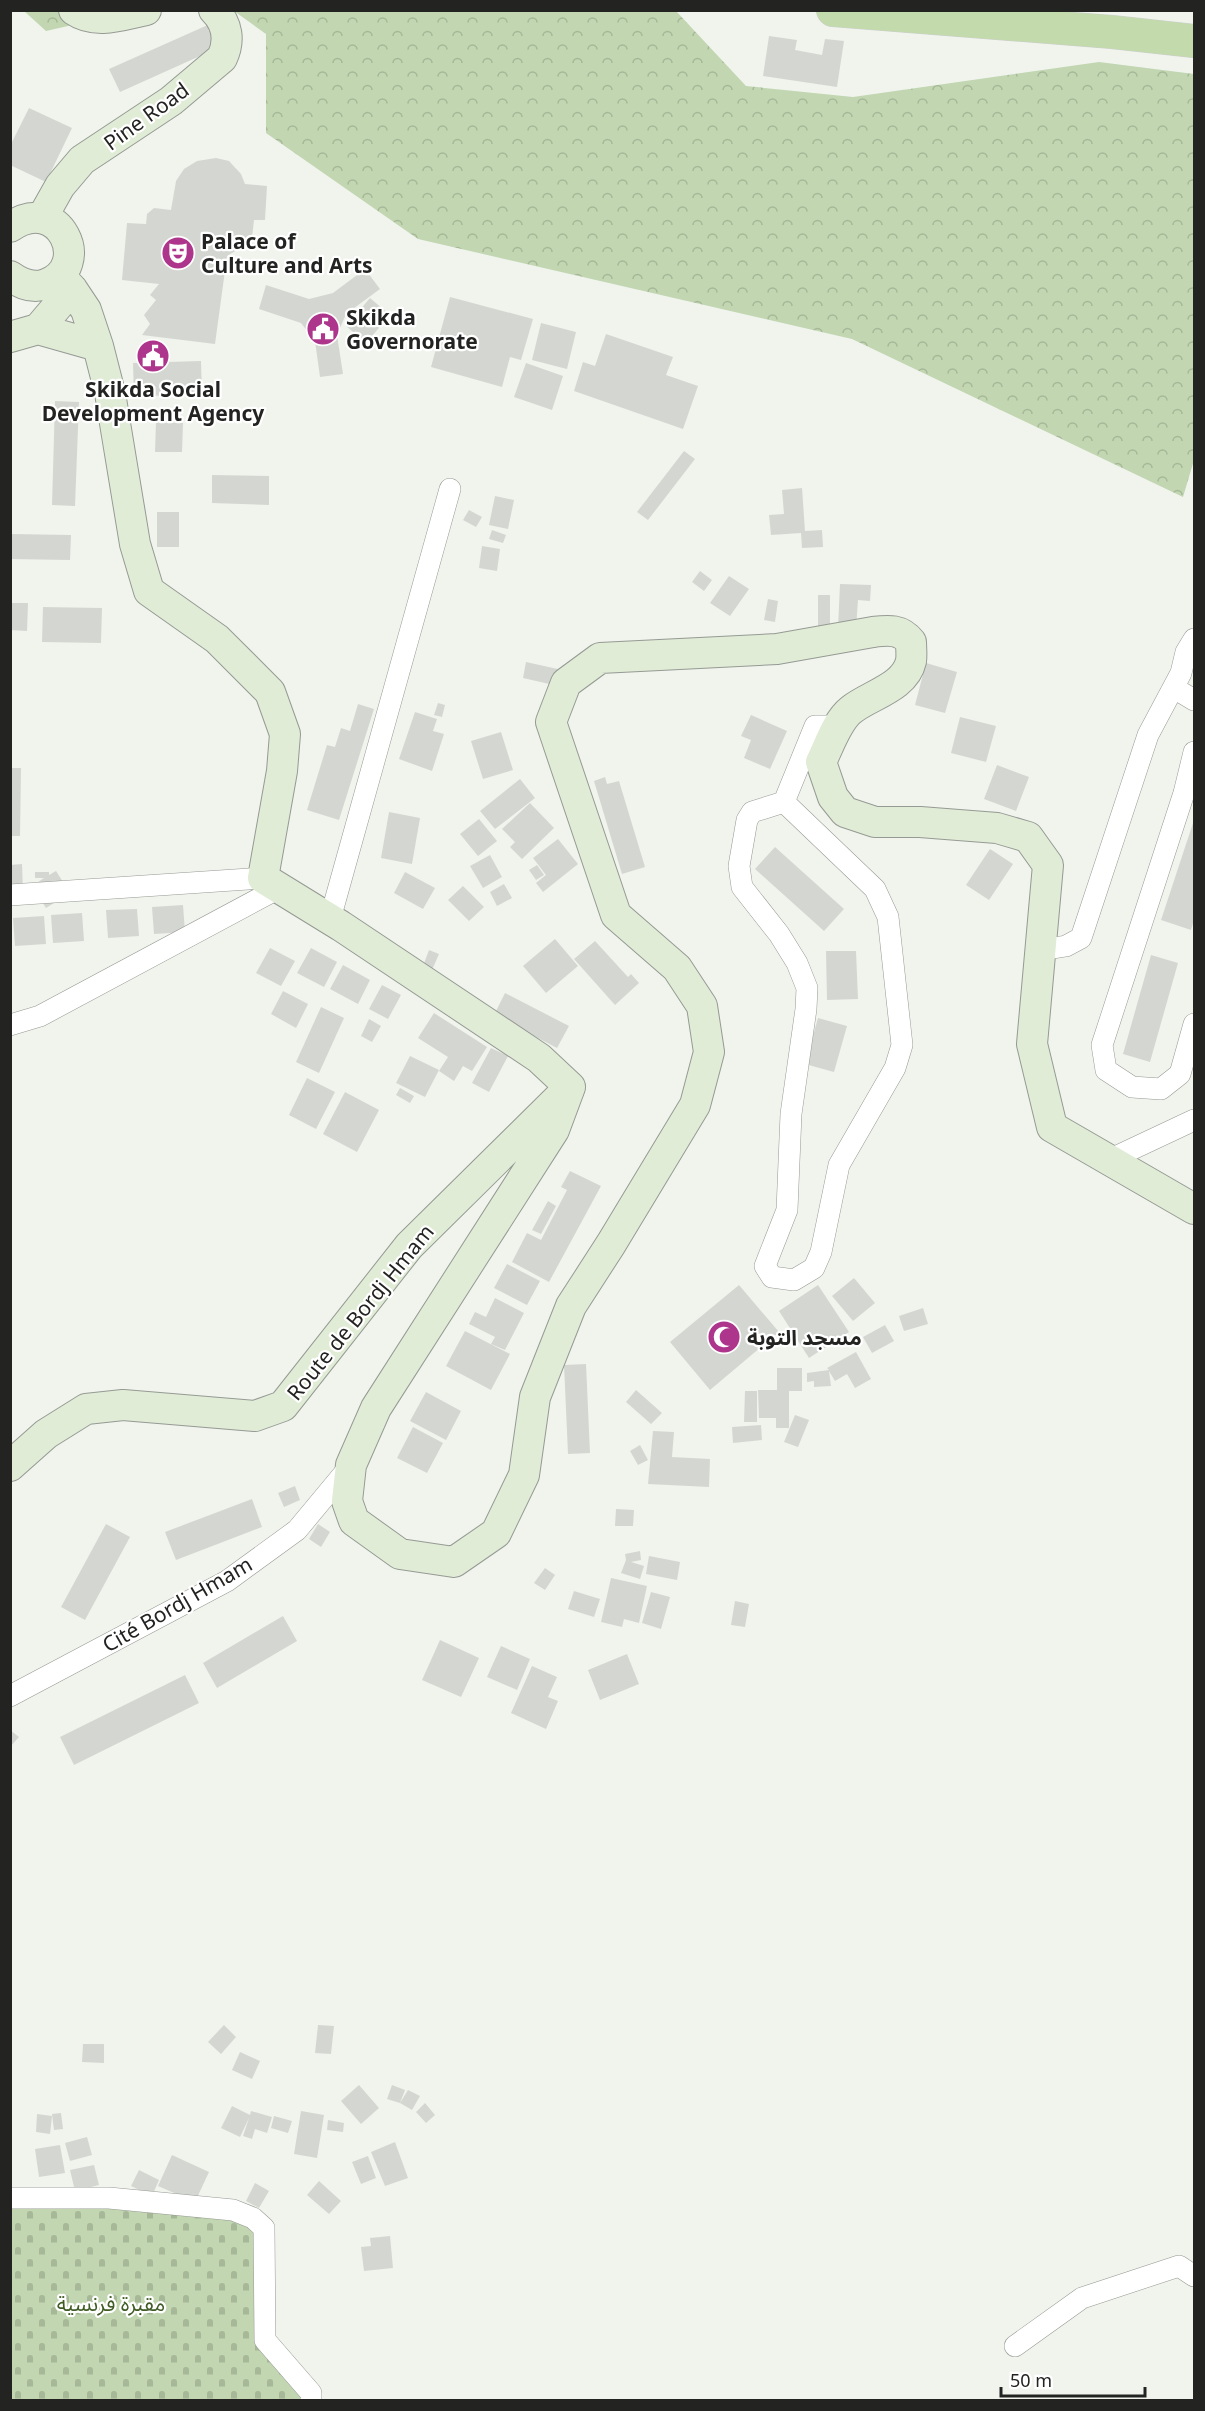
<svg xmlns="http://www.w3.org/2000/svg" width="1205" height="2411" font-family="'Noto Sans','Noto Sans Arabic',sans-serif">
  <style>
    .forest { fill: url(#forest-crowns) }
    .cemetery { fill: url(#cemetery-stones) }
    .building { fill: #d4d7d1 }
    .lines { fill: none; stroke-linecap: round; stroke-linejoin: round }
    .street-casing { stroke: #969a94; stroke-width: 22 }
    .secondary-casing { stroke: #969a94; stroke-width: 32 }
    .primary-casing { stroke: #cfcfce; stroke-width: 34 }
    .street { stroke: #fff; stroke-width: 21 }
    .secondary { stroke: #e0ecd6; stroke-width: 30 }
    .primary { stroke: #c2daac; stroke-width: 33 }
    .labels { text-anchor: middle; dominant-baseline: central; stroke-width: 4.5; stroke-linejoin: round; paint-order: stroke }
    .street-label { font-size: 21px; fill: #232422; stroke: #fff }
    .poi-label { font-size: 21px; font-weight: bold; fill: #232422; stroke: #fff; text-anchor: start }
    .park-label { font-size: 21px; fill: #405c25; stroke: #fff }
  </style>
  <defs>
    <pattern id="forest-crowns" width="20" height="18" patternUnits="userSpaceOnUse" patternTransform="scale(1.5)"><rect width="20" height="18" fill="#c1d6b1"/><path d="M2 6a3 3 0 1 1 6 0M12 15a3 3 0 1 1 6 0" fill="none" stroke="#a6b898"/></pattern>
    <pattern id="cemetery-stones" width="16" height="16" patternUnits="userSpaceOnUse" patternTransform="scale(1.5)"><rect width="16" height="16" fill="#c1d6b1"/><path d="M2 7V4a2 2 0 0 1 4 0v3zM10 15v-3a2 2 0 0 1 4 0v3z" fill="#a6b898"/></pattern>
  </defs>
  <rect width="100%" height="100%" fill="#f0f4ed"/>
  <path class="forest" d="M 24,11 L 134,11 L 46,31 Z
    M 234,11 L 676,11 L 746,86 L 853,97 L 1099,62 L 1194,74 L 1194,460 L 1183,497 L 852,339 L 418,239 L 266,133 L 266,34 Z"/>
  <path class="cemetery" d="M 11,2203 L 88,2204 L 247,2222 L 256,2235 L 256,2340 L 303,2393 L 303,2400 L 11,2400 Z"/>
  <path class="building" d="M 210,24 L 220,47 L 120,92 L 109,69 Z
    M 769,36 L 797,40 L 795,50 L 822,55 L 825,39 L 844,41 L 837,87 L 763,76 Z
    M 29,108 L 72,128 L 46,182 L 10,165 L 10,146 Z
    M 216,158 L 229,161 L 241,174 L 245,184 L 267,186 L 265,220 L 254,220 L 252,238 L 237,238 L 237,250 L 227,256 L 215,344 L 142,335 L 150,324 L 144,315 L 156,300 L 150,295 L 159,284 L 122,280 L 127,223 L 146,224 L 147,214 L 154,208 L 171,210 L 176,181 L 184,169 L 197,161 Z
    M 365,269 L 380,289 L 346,314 L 337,335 L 343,374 L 320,377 L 315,341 L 301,323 L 259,309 L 266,285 L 309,299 L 333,293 Z
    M 450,297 L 533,319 L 521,360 L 510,357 L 502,387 L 431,367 Z
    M 370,298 L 390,315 L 366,343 L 346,326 Z
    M 541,323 L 576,332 L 567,369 L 532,360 Z
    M 606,334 L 673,357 L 666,375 L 698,386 L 683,429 L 574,391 L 583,362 L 595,366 Z
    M 201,361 L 202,395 L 134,396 L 133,363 Z
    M 526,363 L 563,376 L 552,410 L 514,397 Z
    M 55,401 L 79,402 L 75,506 L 52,505 Z
    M 156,422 L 183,423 L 182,452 L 155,452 Z
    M 684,451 L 695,459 L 648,520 L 637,512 Z
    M 212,475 L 269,476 L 269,505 L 212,503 Z
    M 802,488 L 805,531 L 822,530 L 823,547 L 802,548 L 801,533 L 771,535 L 769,515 L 784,514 L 782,490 Z
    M 495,496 L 514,500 L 508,529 L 489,525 Z
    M 469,510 L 482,517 L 476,527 L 463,520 Z
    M 157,512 L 179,512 L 179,547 L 157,547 Z
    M 492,530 L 506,535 L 503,543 L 489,539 Z
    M 10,534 L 71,535 L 70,560 L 10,559 Z
    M 482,546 L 500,549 L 497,571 L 479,568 Z
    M 700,571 L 712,580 L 704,591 L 692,582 Z
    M 729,576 L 749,589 L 730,616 L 710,603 Z
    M 840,584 L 871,585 L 870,601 L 858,600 L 856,629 L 838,628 Z
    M 818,595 L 830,595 L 830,630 L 818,629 Z
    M 768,599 L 778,601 L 775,622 L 764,620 Z
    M 10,603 L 28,603 L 27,631 L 10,630 Z
    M 43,607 L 102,608 L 101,643 L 42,642 Z
    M 526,662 L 562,670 L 558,686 L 523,678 Z
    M 926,663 L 957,672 L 945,713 L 915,705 Z
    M 438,703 L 445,705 L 442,717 L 434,715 Z
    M 358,704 L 374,709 L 339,820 L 307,810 L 327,745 L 335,747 L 341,728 L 350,731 Z
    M 415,712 L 437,719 L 433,731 L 444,734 L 432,771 L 399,759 Z
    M 751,715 L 787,731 L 770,769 L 744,758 L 751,740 L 741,736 Z
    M 960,717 L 996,726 L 986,762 L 951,753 Z
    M 501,732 L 513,770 L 483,779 L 471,741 Z
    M 997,765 L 1029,777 L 1016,811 L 984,799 Z
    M 10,768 L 21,768 L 20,836 L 10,836 Z
    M 605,777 L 607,784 L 619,781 L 645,867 L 622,874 L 594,781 Z
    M 520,779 L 535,798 L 495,829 L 480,811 Z
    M 530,803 L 554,828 L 522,859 L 510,847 L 515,842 L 502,829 Z
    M 389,812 L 420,818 L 412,864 L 381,858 Z
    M 479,819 L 497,841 L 478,856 L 460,834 Z
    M 1194,820 L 1194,920 L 1191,930 L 1161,920 Z
    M 558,839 L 578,864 L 543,892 L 536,883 L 546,875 L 533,858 Z
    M 775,847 L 844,909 L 824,931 L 755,869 Z
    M 990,849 L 1013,864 L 989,900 L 966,885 Z
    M 490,855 L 502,877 L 483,888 L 470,866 Z
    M 22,864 L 23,892 L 10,893 L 10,865 Z
    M 537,865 L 544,875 L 536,880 L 529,870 Z
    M 56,871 L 70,893 L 46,908 L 32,886 L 44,878 L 35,878 L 35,872 L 49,872 L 49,875 Z
    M 405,872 L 435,888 L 423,909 L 394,893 Z
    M 504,884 L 512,898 L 497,906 L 490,892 Z
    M 463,886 L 484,907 L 469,921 L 448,900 Z
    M 183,905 L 185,932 L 154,934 L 152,907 Z
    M 137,909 L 139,936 L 108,938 L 106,910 Z
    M 82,913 L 84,941 L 53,943 L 51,915 Z
    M 44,916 L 46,944 L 15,946 L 13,918 Z
    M 555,939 L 578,966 L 546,993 L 523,966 Z
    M 595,941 L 628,977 L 631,974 L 639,983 L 615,1005 L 574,959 Z
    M 270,948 L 295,961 L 281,986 L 256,973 Z
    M 311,948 L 337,962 L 324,987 L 297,973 Z
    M 429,950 L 439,954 L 432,970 L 423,966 Z
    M 826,951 L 856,951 L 858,999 L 827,1000 Z
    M 1151,955 L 1178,963 L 1150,1062 L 1123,1054 Z
    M 343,965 L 370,980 L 358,1004 L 330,989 Z
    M 382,985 L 401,995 L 388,1019 L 369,1009 Z
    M 283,991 L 308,1004 L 296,1028 L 271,1014 Z
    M 505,993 L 569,1026 L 557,1048 L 494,1015 Z
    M 321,1007 L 344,1018 L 319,1073 L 296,1062 Z
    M 434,1013 L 487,1047 L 472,1071 L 463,1066 L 454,1081 L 439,1071 L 448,1057 L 418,1038 Z
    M 818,1018 L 847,1026 L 834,1072 L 805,1064 Z
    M 369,1019 L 381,1026 L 372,1042 L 361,1036 Z
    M 491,1048 L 508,1056 L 489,1092 L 472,1083 Z
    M 410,1056 L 439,1070 L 425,1097 L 396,1083 Z
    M 307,1078 L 335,1092 L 316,1129 L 289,1115 Z
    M 400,1088 L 414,1096 L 410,1103 L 396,1095 Z
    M 345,1092 L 379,1110 L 357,1152 L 323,1134 Z
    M 570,1171 L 601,1186 L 549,1282 L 512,1262 L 527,1233 L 541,1240 L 567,1190 L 561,1187 Z
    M 548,1201 L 556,1206 L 541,1234 L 532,1230 Z
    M 507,1264 L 540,1281 L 527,1305 L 494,1288 Z
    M 854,1278 L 875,1303 L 853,1321 L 832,1296 Z
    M 739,1285 L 779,1332 L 710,1390 L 670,1342 Z
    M 818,1285 L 849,1332 L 809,1358 L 779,1311 Z
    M 495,1298 L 524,1313 L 505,1350 L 491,1344 L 495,1337 L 469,1324 L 475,1312 L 486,1317 Z
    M 923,1308 L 928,1324 L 904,1331 L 899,1316 Z
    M 885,1325 L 894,1341 L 872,1353 L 863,1337 Z
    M 465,1331 L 510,1354 L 491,1390 L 446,1366 Z
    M 856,1352 L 871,1379 L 855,1388 L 847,1374 L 835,1381 L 829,1371 L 831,1386 L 814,1387 L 814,1381 L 807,1382 L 807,1373 L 829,1370 L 827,1368 Z
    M 586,1364 L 590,1453 L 568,1454 L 564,1365 Z
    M 777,1368 L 802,1368 L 802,1391 L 789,1391 L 789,1428 L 776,1428 L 776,1418 L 759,1418 L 758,1390 L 777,1390 Z
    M 636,1390 L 662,1413 L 651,1424 L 626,1402 Z
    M 745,1391 L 757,1391 L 757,1422 L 744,1422 Z
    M 426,1392 L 461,1411 L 446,1440 L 410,1421 Z
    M 795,1415 L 809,1420 L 798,1447 L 784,1442 Z
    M 761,1425 L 762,1440 L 733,1443 L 732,1427 Z
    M 413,1427 L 443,1443 L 427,1473 L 397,1458 Z
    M 653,1431 L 674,1432 L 672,1457 L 710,1459 L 709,1487 L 648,1484 Z
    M 640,1445 L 648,1460 L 638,1465 L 630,1451 Z
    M 295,1486 L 300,1500 L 284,1507 L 278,1493 Z
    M 252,1499 L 262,1527 L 176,1560 L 165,1532 Z
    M 616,1509 L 634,1510 L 633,1526 L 615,1526 Z
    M 106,1524 L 130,1537 L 85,1620 L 61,1607 Z
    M 318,1524 L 330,1532 L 321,1547 L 309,1539 Z
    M 640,1551 L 641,1560 L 631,1562 L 644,1566 L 640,1579 L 621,1573 L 626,1560 L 625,1554 Z
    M 649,1556 L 680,1562 L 677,1580 L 646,1574 Z
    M 545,1568 L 555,1575 L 545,1590 L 534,1583 Z
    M 611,1578 L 647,1586 L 639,1623 L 624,1619 L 622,1627 L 601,1622 Z
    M 574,1591 L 600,1599 L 594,1617 L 568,1609 Z
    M 651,1592 L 670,1597 L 661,1629 L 642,1623 Z
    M 735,1601 L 749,1604 L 745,1627 L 731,1625 Z
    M 283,1616 L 297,1641 L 217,1688 L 203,1663 Z
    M 440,1640 L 479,1658 L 461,1697 L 422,1680 Z
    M 501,1646 L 530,1659 L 517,1690 L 487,1677 Z
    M 627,1654 L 639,1684 L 600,1700 L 588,1670 Z
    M 532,1666 L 557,1677 L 548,1697 L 558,1701 L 546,1729 L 511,1713 Z
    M 185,1675 L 199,1703 L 74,1765 L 60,1737 Z
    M 10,1730 L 19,1737 L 10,1747 Z
    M 224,2025 L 236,2037 L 221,2054 L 208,2042 Z
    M 318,2025 L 334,2026 L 331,2054 L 315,2053 Z
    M 83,2044 L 104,2044 L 104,2063 L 82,2062 Z
    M 240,2052 L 260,2061 L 252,2079 L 232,2070 Z
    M 359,2085 L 379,2108 L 361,2124 L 341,2101 Z
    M 392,2085 L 405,2090 L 400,2103 L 387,2099 Z
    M 408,2090 L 420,2096 L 412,2110 L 400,2103 Z
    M 425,2103 L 435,2115 L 426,2123 L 416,2112 Z
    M 232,2106 L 250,2115 L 251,2111 L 272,2117 L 267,2133 L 255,2129 L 252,2139 L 243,2136 L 249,2118 L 240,2137 L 221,2128 Z
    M 301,2111 L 324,2115 L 317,2158 L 294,2154 Z
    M 61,2113 L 63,2129 L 54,2130 L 52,2114 Z
    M 37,2114 L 52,2116 L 50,2134 L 36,2132 Z
    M 274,2116 L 292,2121 L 288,2133 L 271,2128 Z
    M 328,2120 L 344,2123 L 343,2132 L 327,2130 Z
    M 87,2137 L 92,2155 L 70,2161 L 65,2143 Z
    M 395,2142 L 408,2178 L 385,2186 L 371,2152 Z
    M 60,2145 L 65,2173 L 39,2177 L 35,2149 Z
    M 172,2155 L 209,2172 L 195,2202 L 158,2186 Z
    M 368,2156 L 376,2178 L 361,2184 L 352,2162 Z
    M 94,2165 L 99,2185 L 75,2191 L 70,2170 Z
    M 139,2170 L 159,2180 L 152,2196 L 131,2186 Z
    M 319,2181 L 341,2201 L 329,2214 L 307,2195 Z
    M 255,2183 L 269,2191 L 259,2208 L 246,2201 Z
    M 390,2236 L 393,2268 L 364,2271 L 361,2247 L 371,2246 L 370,2238 Z"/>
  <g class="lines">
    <defs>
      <path id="street" d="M 1174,688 L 1194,700
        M 1194,752 L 1184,793 L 1102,1045 L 1106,1070 L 1132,1087 L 1161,1089 L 1180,1074 L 1194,1024
        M 784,802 L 752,812 L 747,820 L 739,866 L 742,887 L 779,934 L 797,963 L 807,988 L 806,1009 L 791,1114 L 787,1210 L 765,1266 L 772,1277 L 794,1280 L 814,1268 L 821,1252 L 839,1165 L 895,1068 L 902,1045 L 888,917 L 875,889 L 784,802 L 815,726 L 839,726
        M 10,895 L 263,878
        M 330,919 L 450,489
        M 1041,950 L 1066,946 L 1081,938 L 1148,735 L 1181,673 L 1186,652 L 1194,639
        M 10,1025 L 40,1016 L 279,888
        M 1109,1160 L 1194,1120
        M 10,1696 L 227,1581 L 297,1530 L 351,1465
        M 10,2198 L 109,2198 L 233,2210 L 253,2218 L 264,2228 L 265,2340 L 311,2393 L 311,2400
        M 1015,2346 L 1082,2298 L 1179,2266 L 1194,2276"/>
      <path id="secondary" d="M 74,10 C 96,25 122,15 146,10
        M 42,218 L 60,186 L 82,160 L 171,101 L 222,58 C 230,41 228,24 214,10
        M 10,227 C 59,192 94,266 46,284 C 33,289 21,284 10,276
        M 60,276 L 72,289 L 86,310 L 98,346 L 110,393 L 135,544 L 149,591 L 217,639 L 270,692 L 285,734 L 282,771 L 263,878 L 341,926 L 539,1058 L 570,1087
        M 38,329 L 98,346
        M 10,337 L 38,329 L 72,289
        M 570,1087 L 554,1130 L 376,1408 L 351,1465 L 347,1501 L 354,1521 L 400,1554 L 454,1562 L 496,1533 L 524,1475 L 535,1397 L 571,1306 L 611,1244 L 695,1105 L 709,1052 L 702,1006 L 677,968 L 616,915 L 551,722 L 566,683 L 600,658 L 777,649 L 873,632 C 889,630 901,629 911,642 C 911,648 912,655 911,661 C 905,688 869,695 851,710 C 837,721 829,746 821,762 L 833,797 L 845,812 L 875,822 L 920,822 L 997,828 L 1028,837 L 1048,865 L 1032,1044 L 1052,1127 L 1194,1209
        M 10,1466 L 46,1434 L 86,1409 L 123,1405 L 255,1416 L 283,1406 L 409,1246 L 563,1094"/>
      <path id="primary" d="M 833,10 L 1112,32 L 1194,41"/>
    </defs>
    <use href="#street" class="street-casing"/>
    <use href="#secondary" class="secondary-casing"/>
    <use href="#primary" class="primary-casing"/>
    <use href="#street" class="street"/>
    <use href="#secondary" class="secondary"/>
    <use href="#primary" class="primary"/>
  </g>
  <defs>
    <symbol id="theatre-disc" viewBox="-11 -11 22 22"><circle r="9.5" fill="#ad358b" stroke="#fff"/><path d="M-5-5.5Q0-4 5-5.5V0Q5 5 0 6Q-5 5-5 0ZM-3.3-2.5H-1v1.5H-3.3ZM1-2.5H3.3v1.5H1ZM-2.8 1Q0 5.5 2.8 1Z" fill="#fff"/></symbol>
    <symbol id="civic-disc" viewBox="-11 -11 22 22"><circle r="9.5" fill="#ad358b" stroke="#fff"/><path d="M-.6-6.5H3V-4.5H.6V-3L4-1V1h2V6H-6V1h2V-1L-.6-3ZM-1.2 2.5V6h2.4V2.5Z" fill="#fff"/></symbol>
    <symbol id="mosque-disc" viewBox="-11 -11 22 22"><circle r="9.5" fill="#ad358b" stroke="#fff"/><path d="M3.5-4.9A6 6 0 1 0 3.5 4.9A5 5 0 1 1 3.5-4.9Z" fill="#fff"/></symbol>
  </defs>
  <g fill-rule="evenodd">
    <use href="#theatre-disc" x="159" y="234" width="38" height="38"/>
    <use href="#civic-disc" x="304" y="310" width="38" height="38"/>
    <use href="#civic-disc" x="134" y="337" width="38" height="38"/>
    <use href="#mosque-disc" x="705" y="1318" width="38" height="38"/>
  </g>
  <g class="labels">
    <g class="street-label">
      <text transform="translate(146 116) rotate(-36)">Pine Road</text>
      <text transform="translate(360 1312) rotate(-51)">Route de Bordj Hmam</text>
      <text transform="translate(177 1604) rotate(-30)">Cité Bordj Hmam</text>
    </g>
    <g class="poi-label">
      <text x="201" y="241">Palace of<tspan x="201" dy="24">Culture and Arts</tspan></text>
      <text x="346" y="317">Skikda<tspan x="346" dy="24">Governorate</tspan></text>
      <text x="153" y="389" text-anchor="middle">Skikda Social<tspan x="153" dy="24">Development Agency</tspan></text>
      <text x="747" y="1337">مسجد التوبة</text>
    </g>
    <g class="park-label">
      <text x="111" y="2303">مقبرة فرنسية</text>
    </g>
  </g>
  <rect width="1205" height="2411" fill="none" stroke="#232422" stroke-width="24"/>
  <path d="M1001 2387v9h144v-9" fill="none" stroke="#232422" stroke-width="3"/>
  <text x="1010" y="2387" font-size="18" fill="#232422" stroke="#ffffff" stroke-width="4.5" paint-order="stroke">50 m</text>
</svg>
